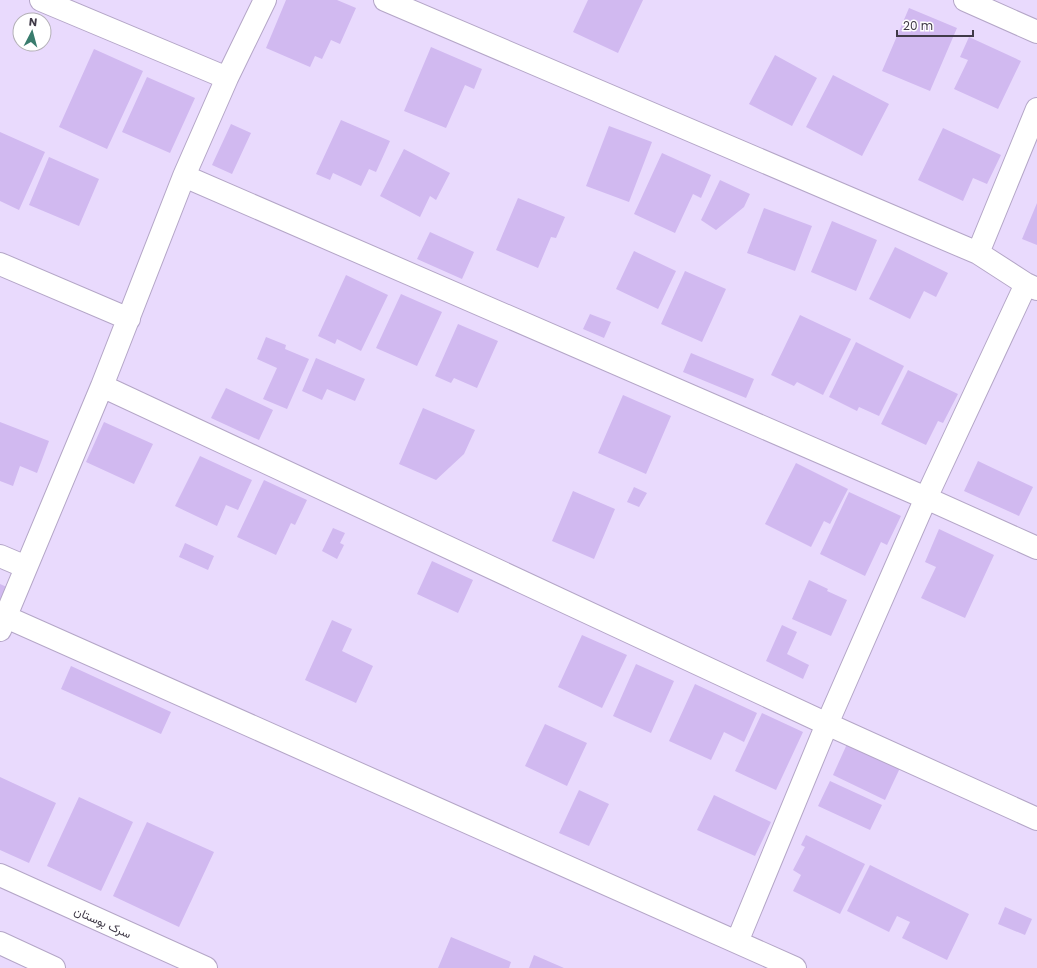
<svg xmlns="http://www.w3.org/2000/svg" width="1037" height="968" font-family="Poppins,Vazirmatn,sans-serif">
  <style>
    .building { fill: #d1b9f0 }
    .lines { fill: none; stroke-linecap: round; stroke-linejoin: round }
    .minor-casing { stroke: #b4a6c7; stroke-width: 24 }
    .minor { stroke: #fff; stroke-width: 22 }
    .labels { text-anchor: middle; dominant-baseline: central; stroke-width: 3; stroke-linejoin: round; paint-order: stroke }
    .street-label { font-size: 12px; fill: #403a48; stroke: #fff }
  </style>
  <rect width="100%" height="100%" fill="#e9dafd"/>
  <path class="building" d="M 286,0 L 337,0 L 356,8 L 340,44 L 331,40 L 322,59 L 315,56 L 310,67 L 266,48 Z
    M 588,0 L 643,0 L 618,53 L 573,32 Z
    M 909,8 L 957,28 L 930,91 L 882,71 Z
    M 969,37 L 1021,61 L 998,109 L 954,89 L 968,60 L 960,57 Z
    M 431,47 L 482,69 L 474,89 L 465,85 L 446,128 L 404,111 Z
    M 94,49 L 143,71 L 107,149 L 59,127 Z
    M 775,55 L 817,78 L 792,126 L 749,104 Z
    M 833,75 L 889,104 L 862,156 L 806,127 Z
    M 147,77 L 195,98 L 170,153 L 122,132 Z
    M 341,120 L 390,141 L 376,172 L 369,169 L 361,186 L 333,173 L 330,180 L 316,174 Z
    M 231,124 L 251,133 L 232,174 L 212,165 Z
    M 609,126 L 652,142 L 629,202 L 586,186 Z
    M 943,128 L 1001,155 L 987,184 L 973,178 L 963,201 L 918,180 Z
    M 0,132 L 45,152 L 19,210 L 0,201 Z
    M 404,149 L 450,173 L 436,200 L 430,196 L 420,217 L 380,196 Z
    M 662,153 L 711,175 L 701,198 L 693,194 L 675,233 L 634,214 Z
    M 49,157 L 99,179 L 79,226 L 29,205 Z
    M 720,180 L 750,194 L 744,207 L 716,230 L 701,220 Z
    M 518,198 L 565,217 L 556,238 L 551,237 L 538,268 L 496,250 Z
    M 1037,203 L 1037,245 L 1022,239 Z
    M 764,208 L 812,226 L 795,271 L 747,253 Z
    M 832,221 L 877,240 L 856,291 L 811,272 Z
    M 430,232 L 474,252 L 462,279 L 417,259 Z
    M 895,247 L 948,273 L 936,297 L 924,291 L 910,319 L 869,299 Z
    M 634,251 L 676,271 L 658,309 L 616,289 Z
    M 685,271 L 726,289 L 702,342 L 661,324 Z
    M 346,275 L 388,295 L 361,351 L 337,339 L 335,344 L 318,336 Z
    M 401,294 L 442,312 L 417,366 L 376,348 Z
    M 590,314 L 611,322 L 604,338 L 583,329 Z
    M 800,315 L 851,339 L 823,395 L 797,382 L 794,386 L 771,375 Z
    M 458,324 L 498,341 L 477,388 L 454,378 L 451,383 L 435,376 Z
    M 266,337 L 286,345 L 285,349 L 309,359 L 287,409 L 263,399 L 277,368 L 257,359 Z
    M 856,342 L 904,366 L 879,416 L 859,407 L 857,411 L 829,397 Z
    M 691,353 L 754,379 L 746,398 L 683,372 Z
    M 316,358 L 365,379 L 355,401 L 327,389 L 322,400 L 302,391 Z
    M 908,370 L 958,394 L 943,423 L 938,421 L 926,445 L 881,424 Z
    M 226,388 L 273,410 L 259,440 L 211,418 Z
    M 623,395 L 671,416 L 646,474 L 598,453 Z
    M 423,408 L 475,430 L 464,454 L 436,480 L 399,464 Z
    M 0,422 L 49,441 L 37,473 L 20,466 L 13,486 L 0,481 Z
    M 104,422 L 153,444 L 134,484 L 86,462 Z
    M 200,456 L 252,480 L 238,510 L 226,505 L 217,526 L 175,506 Z
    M 978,461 L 1033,487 L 1019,516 L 964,491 Z
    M 796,463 L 848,489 L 830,524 L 824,521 L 811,547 L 765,524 Z
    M 264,480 L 307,500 L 295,525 L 291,523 L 276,555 L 237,537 Z
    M 634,487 L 647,493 L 639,507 L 627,502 Z
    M 573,491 L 615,509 L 594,559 L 552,541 Z
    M 849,492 L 901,516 L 887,545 L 881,542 L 865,576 L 820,554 Z
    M 333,528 L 345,533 L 340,543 L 344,545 L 337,559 L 322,551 Z
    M 939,529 L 994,555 L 965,618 L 921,598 L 936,567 L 925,562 Z
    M 185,543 L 214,556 L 208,570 L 179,557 Z
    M 432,561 L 473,580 L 458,613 L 417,594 Z
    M 809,580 L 828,589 L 827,591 L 847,600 L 831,636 L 792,619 Z
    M 0,584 L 9,588 L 0,608 Z
    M 332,620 L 352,629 L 342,651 L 373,666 L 356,703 L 305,680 Z
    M 782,625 L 797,632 L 787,654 L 809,665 L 803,679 L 766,661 Z
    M 582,635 L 627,655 L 602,708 L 558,687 Z
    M 636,664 L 674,681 L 651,733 L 613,716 Z
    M 71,666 L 171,712 L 161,734 L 61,689 Z
    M 695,684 L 757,713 L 744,742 L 724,732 L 711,760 L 669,741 Z
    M 762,713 L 803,732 L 776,790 L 735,771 Z
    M 545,724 L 587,743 L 567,786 L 525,766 Z
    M 847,744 L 900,768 L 885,800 L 833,775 Z
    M 0,777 L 56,803 L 29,863 L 0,850 Z
    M 830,781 L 882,805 L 870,830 L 818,806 Z
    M 579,790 L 609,804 L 589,846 L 559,833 Z
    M 714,795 L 771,822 L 755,856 L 697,830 Z
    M 79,797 L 133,822 L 101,891 L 47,866 Z
    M 147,822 L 214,852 L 179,927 L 113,896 Z
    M 806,835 L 865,864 L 840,914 L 793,891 L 801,875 L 793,870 L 805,847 L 801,845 Z
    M 870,865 L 969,914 L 947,960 L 902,938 L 910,922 L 897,916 L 889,932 L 847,911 Z
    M 1005,907 L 1032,919 L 1025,935 L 998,924 Z
    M 451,937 L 511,962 L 509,968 L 438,968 Z
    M 534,955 L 564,968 L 529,968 Z"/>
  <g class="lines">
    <defs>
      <path id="minor" d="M 41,0 L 227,78
        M 385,0 L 978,253 L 1026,284 L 1037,289
        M 965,0 L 1037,32
        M 184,176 L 926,498 L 1037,548
        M 978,253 L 1037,109
        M 0,264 L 129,319
        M 102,386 L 827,724 L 1037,819
        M 0,556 L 26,567
        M 6,617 L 795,968
        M 0,630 L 102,386 L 184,176 L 227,78 L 265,0
        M 0,875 L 206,968
        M 737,942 L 827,724 L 926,498 L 1026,284
        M 0,943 L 54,968"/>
    </defs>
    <use href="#minor" class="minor-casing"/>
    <use href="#minor" class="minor"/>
  </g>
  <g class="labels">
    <g class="street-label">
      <text transform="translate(103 922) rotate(24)">سرک بوستان</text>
    </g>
  </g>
  <g transform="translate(32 32) rotate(6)"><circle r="19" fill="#ffffff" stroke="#b3b0b6"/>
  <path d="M0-3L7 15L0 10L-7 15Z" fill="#397c6d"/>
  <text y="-6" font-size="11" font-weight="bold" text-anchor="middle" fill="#403a48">N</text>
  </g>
  <path d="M897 30v6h76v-6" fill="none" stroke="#403a48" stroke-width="2"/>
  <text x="903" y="30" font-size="12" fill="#403a48" stroke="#ffffff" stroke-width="3" paint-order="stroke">20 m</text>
</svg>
